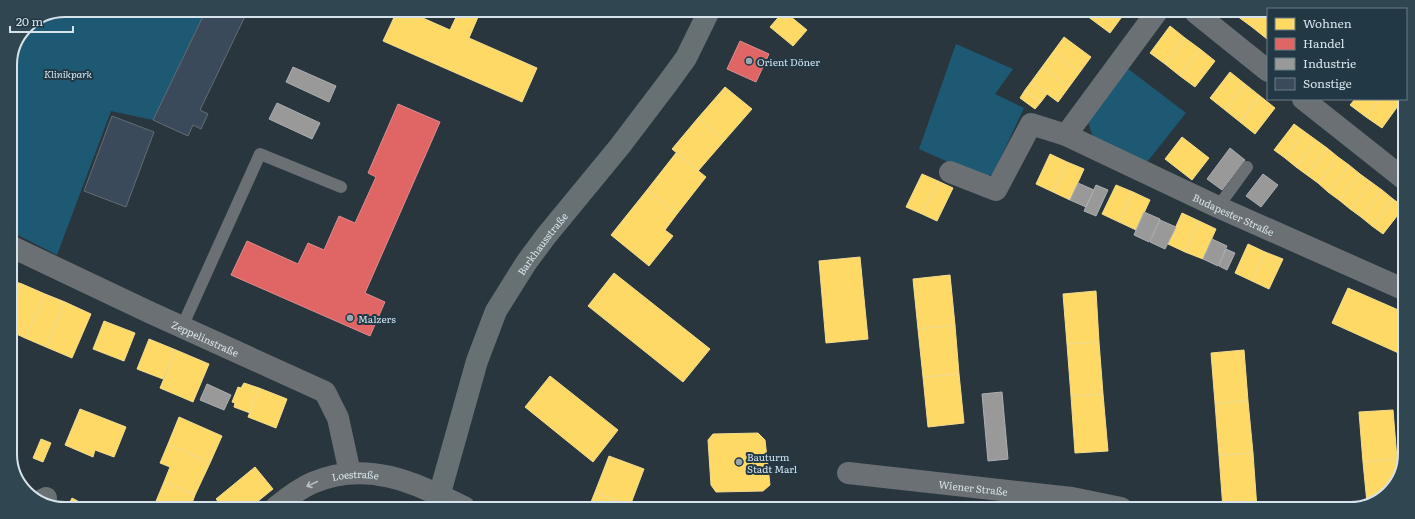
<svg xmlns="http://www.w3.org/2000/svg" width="1415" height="519" font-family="Literata,serif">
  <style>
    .green { fill: #1e5973 }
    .homes { fill: #ffd966; stroke: #f3dc8e }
    .shops { fill: #e06666; stroke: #dd8c8e }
    .industry { fill: #999; stroke: #abafb2 }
    .building { fill: #3b4a5b; stroke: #646c73 }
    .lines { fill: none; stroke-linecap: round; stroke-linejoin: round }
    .lane { stroke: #6a7073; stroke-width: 12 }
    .street { stroke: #6a7073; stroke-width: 22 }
    .primary { stroke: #677174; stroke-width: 22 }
    .oneway { stroke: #b6c0c7 }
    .poi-dot { fill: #9aa6ae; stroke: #223945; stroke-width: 1.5 }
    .labels { text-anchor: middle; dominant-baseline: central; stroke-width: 4; stroke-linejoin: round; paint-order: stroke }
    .poi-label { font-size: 10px; fill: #d6e3eb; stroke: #223945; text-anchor: start }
    .park-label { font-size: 10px; font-style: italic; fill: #d0e8f4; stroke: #223945 }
    .street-label { font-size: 10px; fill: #d6e3eb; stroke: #223945 }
    .rim { fill: none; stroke: #d6e3eb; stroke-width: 2 }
  </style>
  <rect width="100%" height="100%" fill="#2a363d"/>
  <path class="green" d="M 66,10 L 206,10 L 153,120 L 111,111 L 57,255 L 10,231 L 10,62 L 26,26 Z
    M 956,44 L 1013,69 L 995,94 L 1024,108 L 993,174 L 984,178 L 919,149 Z
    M 1127,68 L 1186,113 L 1147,162 L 1096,139 L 1092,134 L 1088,122 Z"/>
  <path class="homes" d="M 397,11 L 407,11 L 450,30 L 459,11 L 465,11 L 478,17 L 469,38 L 537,68 L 522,102 L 383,41 Z
    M 783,12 L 785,12 L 807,30 L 793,46 L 770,27 Z
    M 1084,12 L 1113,12 L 1121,18 L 1110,33 L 1083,13 Z
    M 1239,13 L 1263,13 L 1252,27 L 1237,16 Z
    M 1263,13 L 1268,13 L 1267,39 L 1252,27 Z
    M 1170,26 L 1185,38 L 1165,64 L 1150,53 Z
    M 1064,37 L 1091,57 L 1080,72 L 1053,52 Z
    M 1185,38 L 1200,49 L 1180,76 L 1165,64 Z
    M 1200,49 L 1215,61 L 1195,87 L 1180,76 Z
    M 1053,52 L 1080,72 L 1069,87 L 1042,67 Z
    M 1042,67 L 1069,87 L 1058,102 L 1031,82 Z
    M 1230,72 L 1245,84 L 1225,110 L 1210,98 Z
    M 1031,82 L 1047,94 L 1041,102 L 1025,90 Z
    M 1245,84 L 1260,96 L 1240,122 L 1225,110 Z
    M 725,87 L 752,109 L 724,141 L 698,118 Z
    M 1025,90 L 1041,102 L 1035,109 L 1020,98 Z
    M 1260,96 L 1275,108 L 1255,134 L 1240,122 Z
    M 1355,99 L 1380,99 L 1366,117 L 1350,105 Z
    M 1380,99 L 1403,99 L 1382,128 L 1366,117 Z
    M 698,118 L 724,141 L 698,171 L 672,149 Z
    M 1294,124 L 1305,132 L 1285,158 L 1274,150 Z
    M 1305,132 L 1316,140 L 1296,167 L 1285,158 Z
    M 1182,137 L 1209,158 L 1192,180 L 1165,159 Z
    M 1316,140 L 1327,148 L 1307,175 L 1296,167 Z
    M 1327,148 L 1338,157 L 1318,183 L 1307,175 Z
    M 676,153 L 706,177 L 677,214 L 647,190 Z
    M 1050,154 L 1067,162 L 1053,192 L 1036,184 Z
    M 1338,157 L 1349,165 L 1328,192 L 1318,183 Z
    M 1067,162 L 1084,169 L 1070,200 L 1053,192 Z
    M 1349,165 L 1360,174 L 1339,200 L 1328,192 Z
    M 922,174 L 938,181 L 922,214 L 906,207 Z
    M 1360,174 L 1371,182 L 1350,209 L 1339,200 Z
    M 938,181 L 953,188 L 937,221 L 922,214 Z
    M 1371,182 L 1382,190 L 1361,217 L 1350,209 Z
    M 1116,185 L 1133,192 L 1119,222 L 1102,214 Z
    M 647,190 L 677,214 L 665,230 L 673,236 L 649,266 L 611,235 Z
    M 1382,190 L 1393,199 L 1372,226 L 1361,217 Z
    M 1133,192 L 1150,200 L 1136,230 L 1119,222 Z
    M 1393,199 L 1404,207 L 1383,234 L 1372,226 Z
    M 1182,213 L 1199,221 L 1185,252 L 1168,244 Z
    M 1199,221 L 1216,229 L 1203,259 L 1185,252 Z
    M 1248,244 L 1265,252 L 1252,281 L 1235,273 Z
    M 1265,252 L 1283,259 L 1269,289 L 1252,281 Z
    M 860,257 L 868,339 L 826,343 L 819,261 Z
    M 614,273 L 710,349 L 683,382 L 588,306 Z
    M 950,275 L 955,325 L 918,329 L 913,279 Z
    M 10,280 L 22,284 L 10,312 Z
    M 22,284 L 45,294 L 25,338 L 10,331 L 10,312 Z
    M 1348,288 L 1403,312 L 1403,355 L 1332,323 Z
    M 1096,291 L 1099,342 L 1067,344 L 1063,294 Z
    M 45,294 L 65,302 L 46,347 L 25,338 Z
    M 65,302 L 91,314 L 72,358 L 46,347 Z
    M 104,321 L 135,333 L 124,361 L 93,349 Z
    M 955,325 L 959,374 L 923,377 L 918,329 Z
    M 149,339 L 176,350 L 163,379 L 137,369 Z
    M 1099,342 L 1103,394 L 1071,396 L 1067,344 Z
    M 176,350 L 209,364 L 193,402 L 160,388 Z
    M 1244,350 L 1248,401 L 1215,403 L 1211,353 Z
    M 959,374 L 964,423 L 928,427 L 923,377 Z
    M 550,376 L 618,430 L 593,462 L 525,407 Z
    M 244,383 L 259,388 L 250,413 L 234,407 L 235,403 L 232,402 L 238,387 L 241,388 Z
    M 259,388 L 287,399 L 276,428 L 248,417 Z
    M 1103,394 L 1108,451 L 1075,453 L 1071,396 Z
    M 1248,401 L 1253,453 L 1219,455 L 1215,403 Z
    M 80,409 L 126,427 L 114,457 L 95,450 L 93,457 L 65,445 Z
    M 1393,410 L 1397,459 L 1363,462 L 1359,412 Z
    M 179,417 L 222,436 L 210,463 L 168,444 Z
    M 758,433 L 765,440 L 770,485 L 763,491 L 716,492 L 711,485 L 708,440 L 713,434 Z
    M 41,439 L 51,443 L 43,462 L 33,458 Z
    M 168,444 L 210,463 L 195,495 L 164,482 L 170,467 L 160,463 Z
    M 1253,453 L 1257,509 L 1223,509 L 1219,455 Z
    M 609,456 L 644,469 L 630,506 L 595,492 Z
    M 1397,459 L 1399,476 L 1383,498 L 1367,503 L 1363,462 Z
    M 255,467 L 273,489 L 252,506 L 222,506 L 216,499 Z
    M 164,482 L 195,495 L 191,506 L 154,506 Z
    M 595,492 L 630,506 L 630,507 L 589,507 Z
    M 72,498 L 87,506 L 68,506 Z"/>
  <path class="shops" d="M 740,41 L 769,54 L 756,82 L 727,69 Z
    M 398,104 L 440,122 L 365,293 L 385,302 L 370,336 L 231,275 L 247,241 L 298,264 L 308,243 L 324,250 L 339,216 L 355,223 L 376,177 L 368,173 Z"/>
  <path class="industry" d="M 293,67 L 336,86 L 329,102 L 286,82 Z
    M 277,103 L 320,123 L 312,139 L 269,119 Z
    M 1230,148 L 1245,160 L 1222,190 L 1207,179 Z
    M 1263,174 L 1278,185 L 1261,207 L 1246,196 Z
    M 1078,183 L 1094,190 L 1086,207 L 1070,200 Z
    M 1096,185 L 1108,190 L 1096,216 L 1084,211 Z
    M 1144,212 L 1160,219 L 1149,242 L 1134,235 Z
    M 1160,220 L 1176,227 L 1165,249 L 1150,242 Z
    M 1212,239 L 1227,246 L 1218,266 L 1203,259 Z
    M 1226,249 L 1235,253 L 1227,270 L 1219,266 Z
    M 207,384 L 231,395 L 224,410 L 200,400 Z
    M 1002,392 L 1008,459 L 988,461 L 982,394 Z"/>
  <path class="building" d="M 206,10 L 248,10 L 200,110 L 208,114 L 201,129 L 193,125 L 188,136 L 153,120 Z
    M 112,116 L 154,132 L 126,207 L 84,191 Z"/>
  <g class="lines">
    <path class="lane" d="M 1218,207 L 1247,167
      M 182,327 L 260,154 L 341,187"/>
    <g class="street">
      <path id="s1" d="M 1156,13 L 1066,135 L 1218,207 L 1403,289"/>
      <path d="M 1196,13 L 1268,71"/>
      <path d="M 1303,99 L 1404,179"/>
      <path d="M 950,172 L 996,190 L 1031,124 L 1066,135"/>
      <path id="s2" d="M 10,246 L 149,312 L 325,392 L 338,418 L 350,473"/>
      <path id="s3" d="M 848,473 L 1072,498 L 1121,508"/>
      <path d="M 40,501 L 46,498"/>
      <path id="s4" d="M 276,507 C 287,498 299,489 312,483 C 367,459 415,483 464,507"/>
    </g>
    <path class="primary" id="s5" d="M 436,507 L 477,361 L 496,311 L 526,263 L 546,236 L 620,146 L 667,84 L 686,58 L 709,11"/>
  </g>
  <defs><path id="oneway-shaft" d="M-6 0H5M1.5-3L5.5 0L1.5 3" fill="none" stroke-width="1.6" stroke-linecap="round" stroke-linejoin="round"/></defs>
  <use class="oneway" href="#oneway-shaft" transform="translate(312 484) rotate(155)"/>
  <g class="poi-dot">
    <circle cx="749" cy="61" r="4"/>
    <circle cx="350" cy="318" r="4"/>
    <circle cx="739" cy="462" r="4"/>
  </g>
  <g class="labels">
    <g class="poi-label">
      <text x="757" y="61">Orient Döner</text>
      <text x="358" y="318">Malzers</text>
      <text x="747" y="456">Bauturm<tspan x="747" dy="12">Stadt Marl</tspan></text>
    </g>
    <g class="park-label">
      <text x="68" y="73">Klinikpark</text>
    </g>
    <g class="street-label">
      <text stroke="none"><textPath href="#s1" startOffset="337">Budapester Straße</textPath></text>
      <text stroke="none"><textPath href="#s5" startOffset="287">Barkhausstraße</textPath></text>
      <text stroke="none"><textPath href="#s2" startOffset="216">Zeppelinstraße</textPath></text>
      <text stroke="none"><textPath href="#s4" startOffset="88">Loestraße</textPath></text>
      <text stroke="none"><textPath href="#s3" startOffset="126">Wiener Straße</textPath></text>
    </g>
  </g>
  <path d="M0 0H1415V519H0ZM65 17H1350A48 48 0 0 1 1398 65V454A48 48 0 0 1 1350 502H65A48 48 0 0 1 17 454V65A48 48 0 0 1 65 17Z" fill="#304752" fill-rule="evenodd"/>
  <path class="rim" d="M65 17H1350A48 48 0 0 1 1398 65V454A48 48 0 0 1 1350 502H65A48 48 0 0 1 17 454V65A48 48 0 0 1 65 17Z"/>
  <rect x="1267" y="8" width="140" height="92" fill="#223945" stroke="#6a7d87"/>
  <rect x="1275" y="18" width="20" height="12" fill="#ffd966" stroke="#6a7d87"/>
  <text x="1303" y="28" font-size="12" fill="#d6e3eb">Wohnen</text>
  <rect x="1275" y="38" width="20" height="12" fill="#e06666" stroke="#6a7d87"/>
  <text x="1303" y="48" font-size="12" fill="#d6e3eb">Handel</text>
  <rect x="1275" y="58" width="20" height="12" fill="#999999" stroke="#6a7d87"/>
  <text x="1303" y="68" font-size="12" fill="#d6e3eb">Industrie</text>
  <rect x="1275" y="78" width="20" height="12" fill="#3b4a5b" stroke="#6a7d87"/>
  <text x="1303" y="88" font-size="12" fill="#d6e3eb">Sonstige</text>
  <path d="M10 26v6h63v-6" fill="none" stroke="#d6e3eb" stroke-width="2"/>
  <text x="16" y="26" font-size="12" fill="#d6e3eb" stroke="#223945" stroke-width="3" paint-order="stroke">20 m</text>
</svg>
